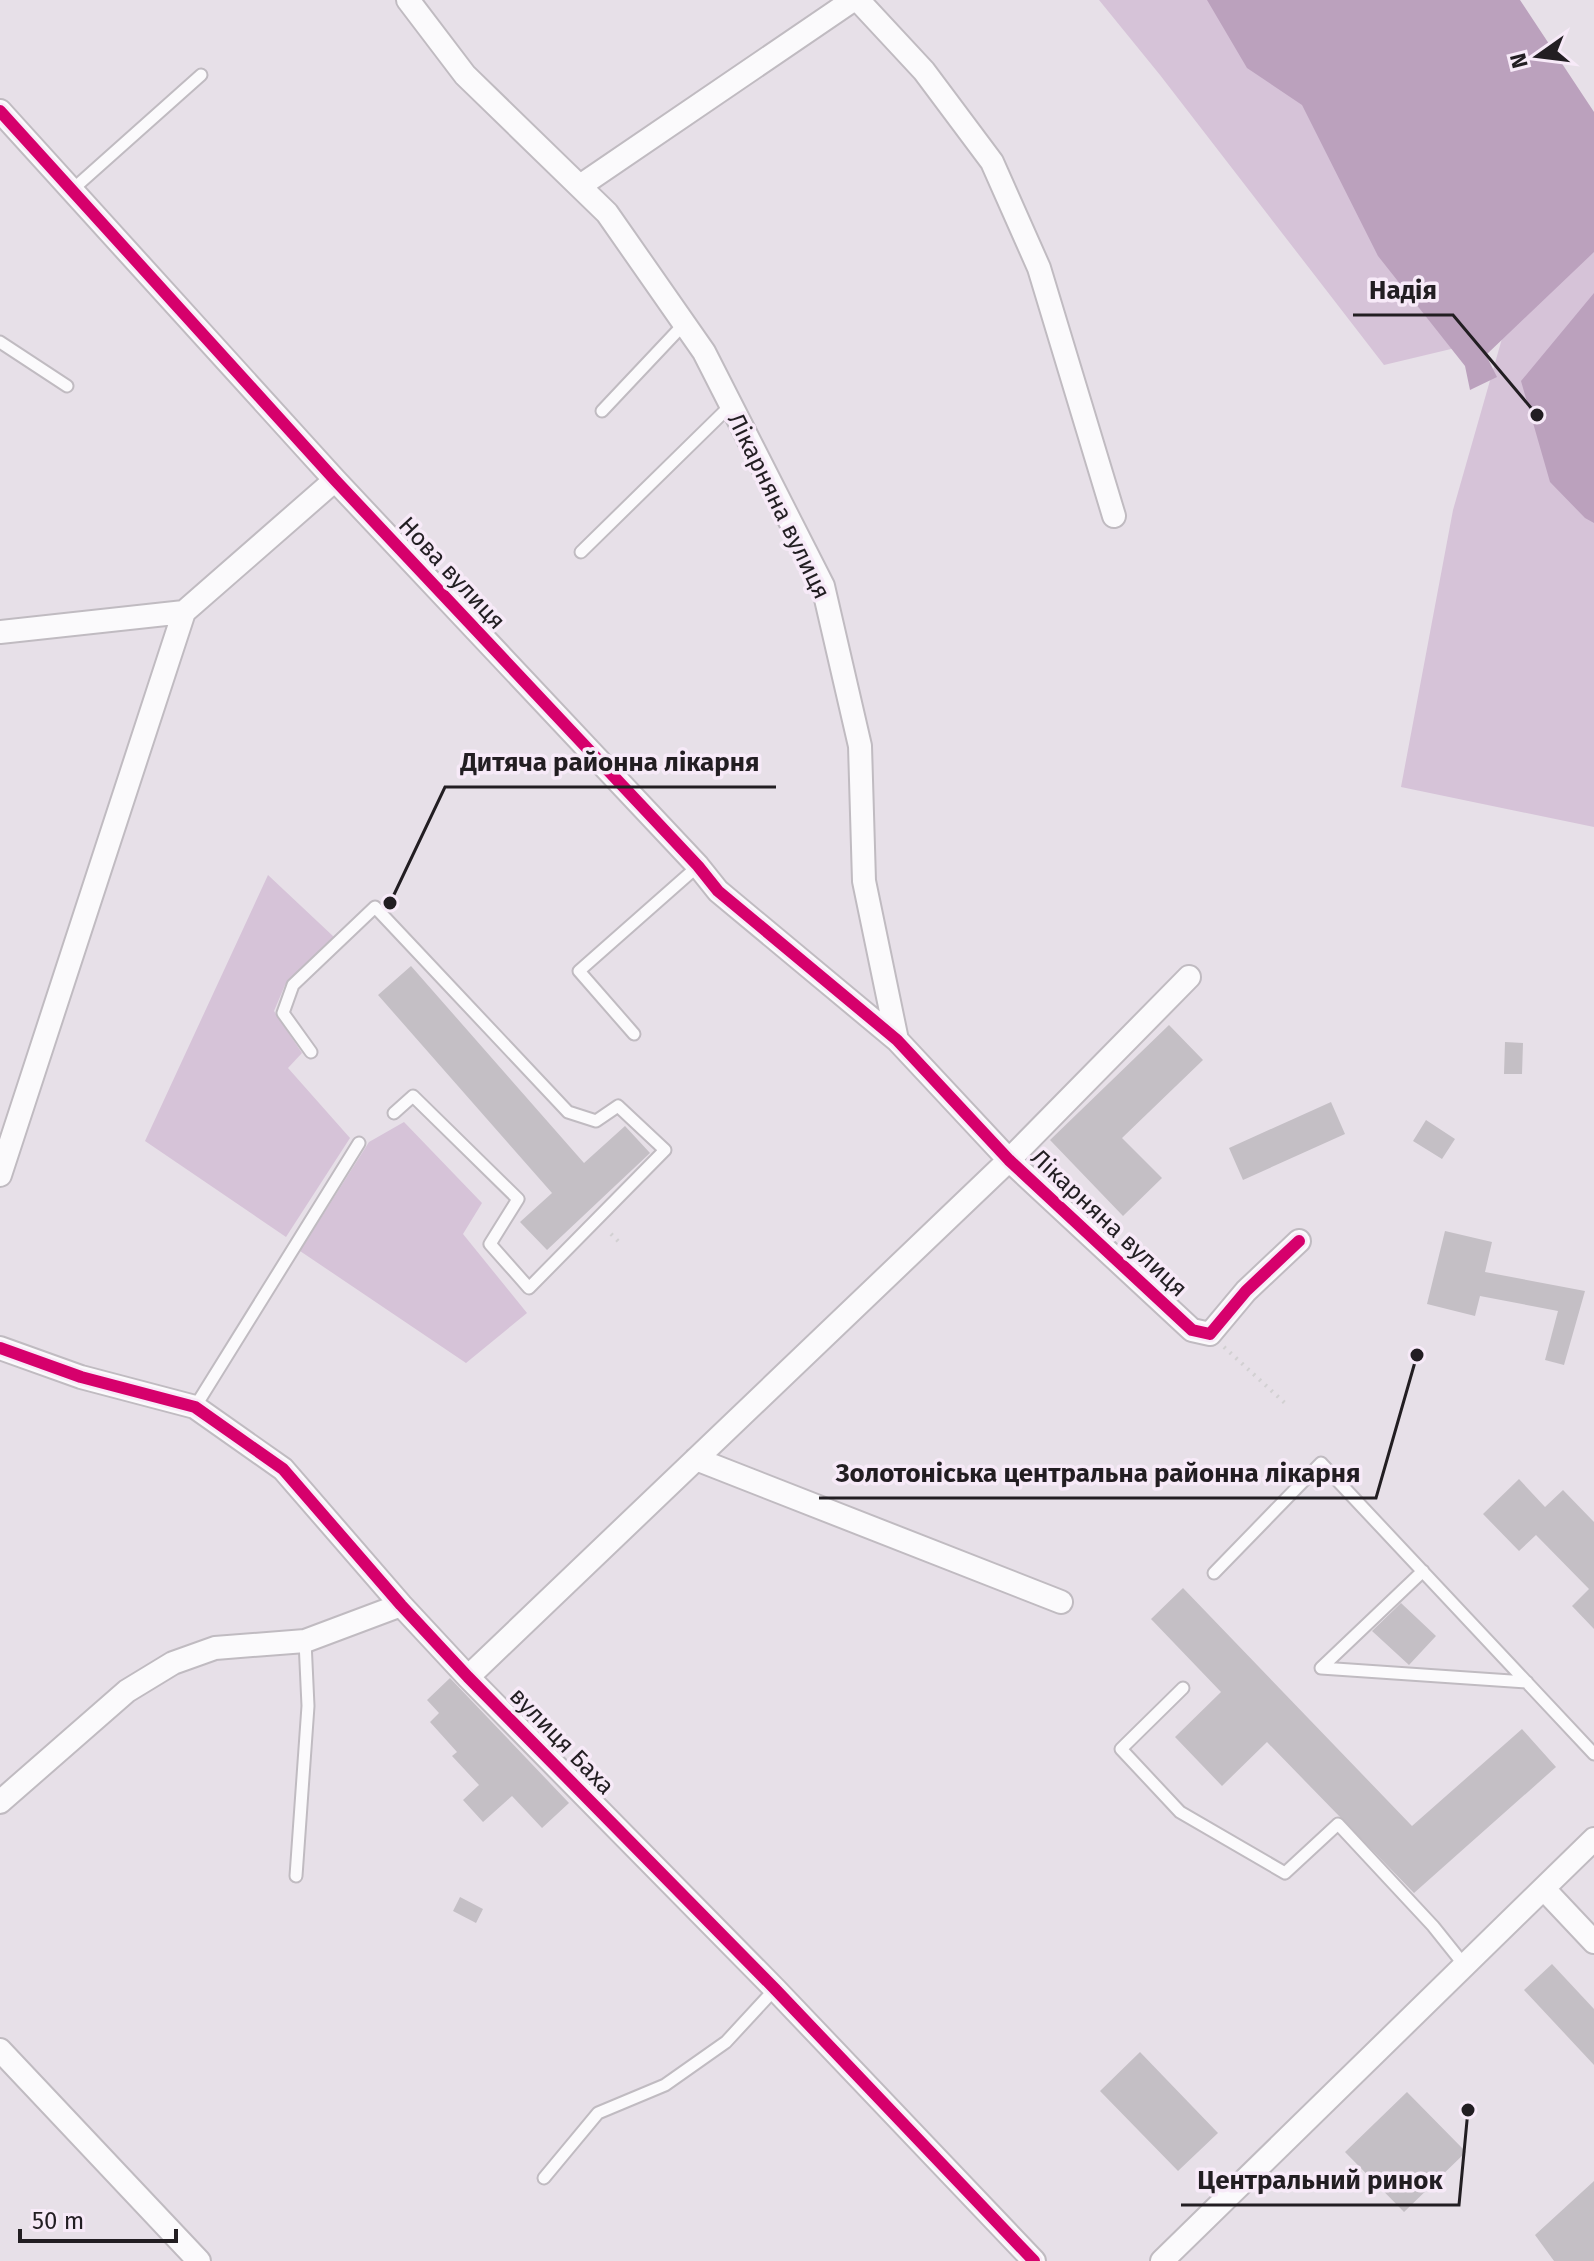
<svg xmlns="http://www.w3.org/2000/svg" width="1594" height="2261" font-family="'Fira Sans',sans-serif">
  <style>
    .green { fill: #d6c3d8 }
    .water { fill: #bba1bd }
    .building { fill: #c4bfc5 }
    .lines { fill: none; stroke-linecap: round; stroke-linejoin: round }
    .lane-casing { stroke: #c0bbc1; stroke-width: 15 }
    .street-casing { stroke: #c0bbc1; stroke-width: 26 }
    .path { stroke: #d2d0d2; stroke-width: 4; stroke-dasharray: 2 6; stroke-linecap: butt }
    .lane { stroke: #fbfafc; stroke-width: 11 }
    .street { stroke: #fbfafc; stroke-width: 22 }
    .cycleway-casing { stroke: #f7eaf8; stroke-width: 17 }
    .cycleway { stroke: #d6006c; stroke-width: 12 }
    .labels { text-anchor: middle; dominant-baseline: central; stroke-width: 7; stroke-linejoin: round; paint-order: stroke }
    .street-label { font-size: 24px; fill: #221e22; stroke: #f7eaf8 }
    .leader { fill: none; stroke: #221e22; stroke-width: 3 }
    .callout-dot { fill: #221e22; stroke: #f7eaf8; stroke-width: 3 }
    .callout-label { font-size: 26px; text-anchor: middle; font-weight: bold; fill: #221e22; stroke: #f7eaf8; stroke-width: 7; stroke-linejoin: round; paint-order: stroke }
  </style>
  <rect width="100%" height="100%" fill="#e7e0e8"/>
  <path class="green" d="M 1099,0 L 1513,0 L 1500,301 L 1451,349 L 1384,365 L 1160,75 Z
    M 1594,179 L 1594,827 L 1401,787 L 1453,510 L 1507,321 Z
    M 268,875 L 334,937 L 285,985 L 274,1011 L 302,1053 L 288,1068 L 350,1138 L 286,1237 L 145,1141 Z
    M 404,1122 L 482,1203 L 463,1234 L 527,1313 L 466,1363 L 300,1251 L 369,1142 Z"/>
  <path class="water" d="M 1207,0 L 1520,0 L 1594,112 L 1594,252 L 1486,355 L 1497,377 L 1470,390 L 1465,366 L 1378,256 L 1302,105 L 1247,68 Z
    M 1594,293 L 1594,523 L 1585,518 L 1550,482 L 1521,381 Z"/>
  <path class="building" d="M 411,966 L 584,1163 L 625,1126 L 650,1153 L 547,1250 L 520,1222 L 552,1193 L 378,995 Z
    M 1169,1025 L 1203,1060 L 1122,1138 L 1162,1178 L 1123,1216 L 1050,1140 Z
    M 1505,1042 L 1523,1043 L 1522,1074 L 1504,1074 Z
    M 1331,1102 L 1345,1134 L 1243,1180 L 1229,1148 Z
    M 1426,1120 L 1455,1139 L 1442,1159 L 1413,1141 Z
    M 1445,1231 L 1492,1242 L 1485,1272 L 1585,1291 L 1564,1365 L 1545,1360 L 1558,1311 L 1480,1296 L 1475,1316 L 1427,1304 Z
    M 1519,1479 L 1545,1507 L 1563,1490 L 1594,1522 L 1594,1629 L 1572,1606 L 1589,1589 L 1536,1535 L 1519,1551 L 1483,1514 Z
    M 1183,1588 L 1412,1826 L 1522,1729 L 1556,1767 L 1414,1893 L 1267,1742 L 1222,1786 L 1175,1737 L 1221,1692 L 1151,1619 Z
    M 1401,1603 L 1436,1636 L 1409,1665 L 1372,1631 Z
    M 450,1678 L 569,1803 L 542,1828 L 512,1796 L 483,1822 L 463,1800 L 479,1785 L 452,1756 L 457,1752 L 430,1722 L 439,1713 L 427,1700 Z
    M 460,1897 L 483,1909 L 476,1923 L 453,1911 Z
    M 1552,1964 L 1594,2009 L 1594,2065 L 1524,1990 Z
    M 1140,2052 L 1218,2133 L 1178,2171 L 1100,2091 Z
    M 1407,2092 L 1466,2152 L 1404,2212 L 1345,2152 Z
    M 1594,2181 L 1594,2261 L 1554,2261 L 1535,2235 Z"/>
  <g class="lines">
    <defs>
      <path id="lane" d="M 72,190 L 201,75
        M 0,342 L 67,386
        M 602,411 L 684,324
        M 581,552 L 731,405
        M 634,1034 L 579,971 L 698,866
        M 311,1052 L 283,1013 L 293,985 L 375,907 L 568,1112 L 596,1121 L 618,1106 L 665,1150 L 529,1288 L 490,1244 L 518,1199 L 413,1096 L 394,1113
        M 195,1407 L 359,1143
        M 1423,1571 L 1321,1668 L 1527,1682
        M 1214,1573 L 1321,1463 L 1594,1754
        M 1183,1688 L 1121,1749 L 1180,1812 L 1285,1873 L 1338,1824 L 1433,1926 L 1465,1966
        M 296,1876 L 308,1706 L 305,1641
        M 544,2178 L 598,2113 L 665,2085 L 726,2042 L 775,1989"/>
      <path id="street" d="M 408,0 L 465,75 L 607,213 L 704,352 L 823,586 L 860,746 L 864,881 L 897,1040
        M 858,0 L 924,71 L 992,162 L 1039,268 L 1114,516
        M 0,111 L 335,480 L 698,866 L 718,891 L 897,1040 L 1009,1160 L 1192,1330 L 1210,1334 L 1246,1291 L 1299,1241
        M 580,186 L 853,0
        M 0,632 L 184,612
        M 0,1175 L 184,612 L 335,480
        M 0,1348 L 81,1377 L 195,1407 L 283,1469 L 401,1605 L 468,1677 L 775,1989 L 1034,2261
        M 696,1459 L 1061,1602
        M 468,1677 L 1009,1160 L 1189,977
        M 0,1802 L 127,1691 L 173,1663 L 215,1648 L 305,1641 L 401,1605
        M 1544,1889 L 1594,1942
        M 0,2050 L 199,2261
        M 1162,2261 L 1594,1839"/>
    </defs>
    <use href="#lane" class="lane-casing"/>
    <use href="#street" class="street-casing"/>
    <path class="path" d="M 611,1234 L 621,1244
      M 1224,1347 L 1287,1405"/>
    <use href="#lane" class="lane"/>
    <use href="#street" class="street"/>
    <defs>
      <path id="cycleway" d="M 0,111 L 335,480 L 698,866 L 718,891 L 897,1040 L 1009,1160 L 1192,1330 L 1210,1334 L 1246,1291 L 1299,1241
        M 0,1348 L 81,1377 L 195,1407 L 283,1469 L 401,1605 L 468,1677 L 775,1989 L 1034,2261"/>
    </defs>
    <use href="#cycleway" class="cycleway-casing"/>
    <use href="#cycleway" class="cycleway"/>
  </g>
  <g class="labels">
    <g class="street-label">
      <text transform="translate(779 506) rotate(64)">Лікарняна вулиця</text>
      <text transform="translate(452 573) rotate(47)">Нова вулиця</text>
      <text transform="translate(1109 1223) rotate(43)">Лікарняна вулиця</text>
      <text transform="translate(562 1741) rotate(46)">вулиця Баха</text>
    </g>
  </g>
  <path class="leader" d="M1537 415L1453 315H1353M390 903L445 787H776M1417 1355L1376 1498H819M1468 2110L1459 2205H1181"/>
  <g class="callout-dot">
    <circle cx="1537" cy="415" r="8"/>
    <circle cx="390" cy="903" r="8"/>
    <circle cx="1417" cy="1355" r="8"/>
    <circle cx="1468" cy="2110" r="8"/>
  </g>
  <g class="callout-label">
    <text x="1403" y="299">Надія</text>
    <text x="610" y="771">Дитяча районна лікарня</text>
    <text x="1098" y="1482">Золотоніська центральна районна лікарня</text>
    <text x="1320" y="2189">Центральний ринок</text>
  </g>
  <g transform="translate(1538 56) rotate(256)" stroke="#f7eaf8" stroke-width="6" paint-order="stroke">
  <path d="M0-6L14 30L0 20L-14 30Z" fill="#221e22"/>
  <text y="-12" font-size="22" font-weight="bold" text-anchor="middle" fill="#221e22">N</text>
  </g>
  <path d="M20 2229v12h156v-12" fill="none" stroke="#221e22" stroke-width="4"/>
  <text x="32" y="2229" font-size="24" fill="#221e22" stroke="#f7eaf8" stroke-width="6" paint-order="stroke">50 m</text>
</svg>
